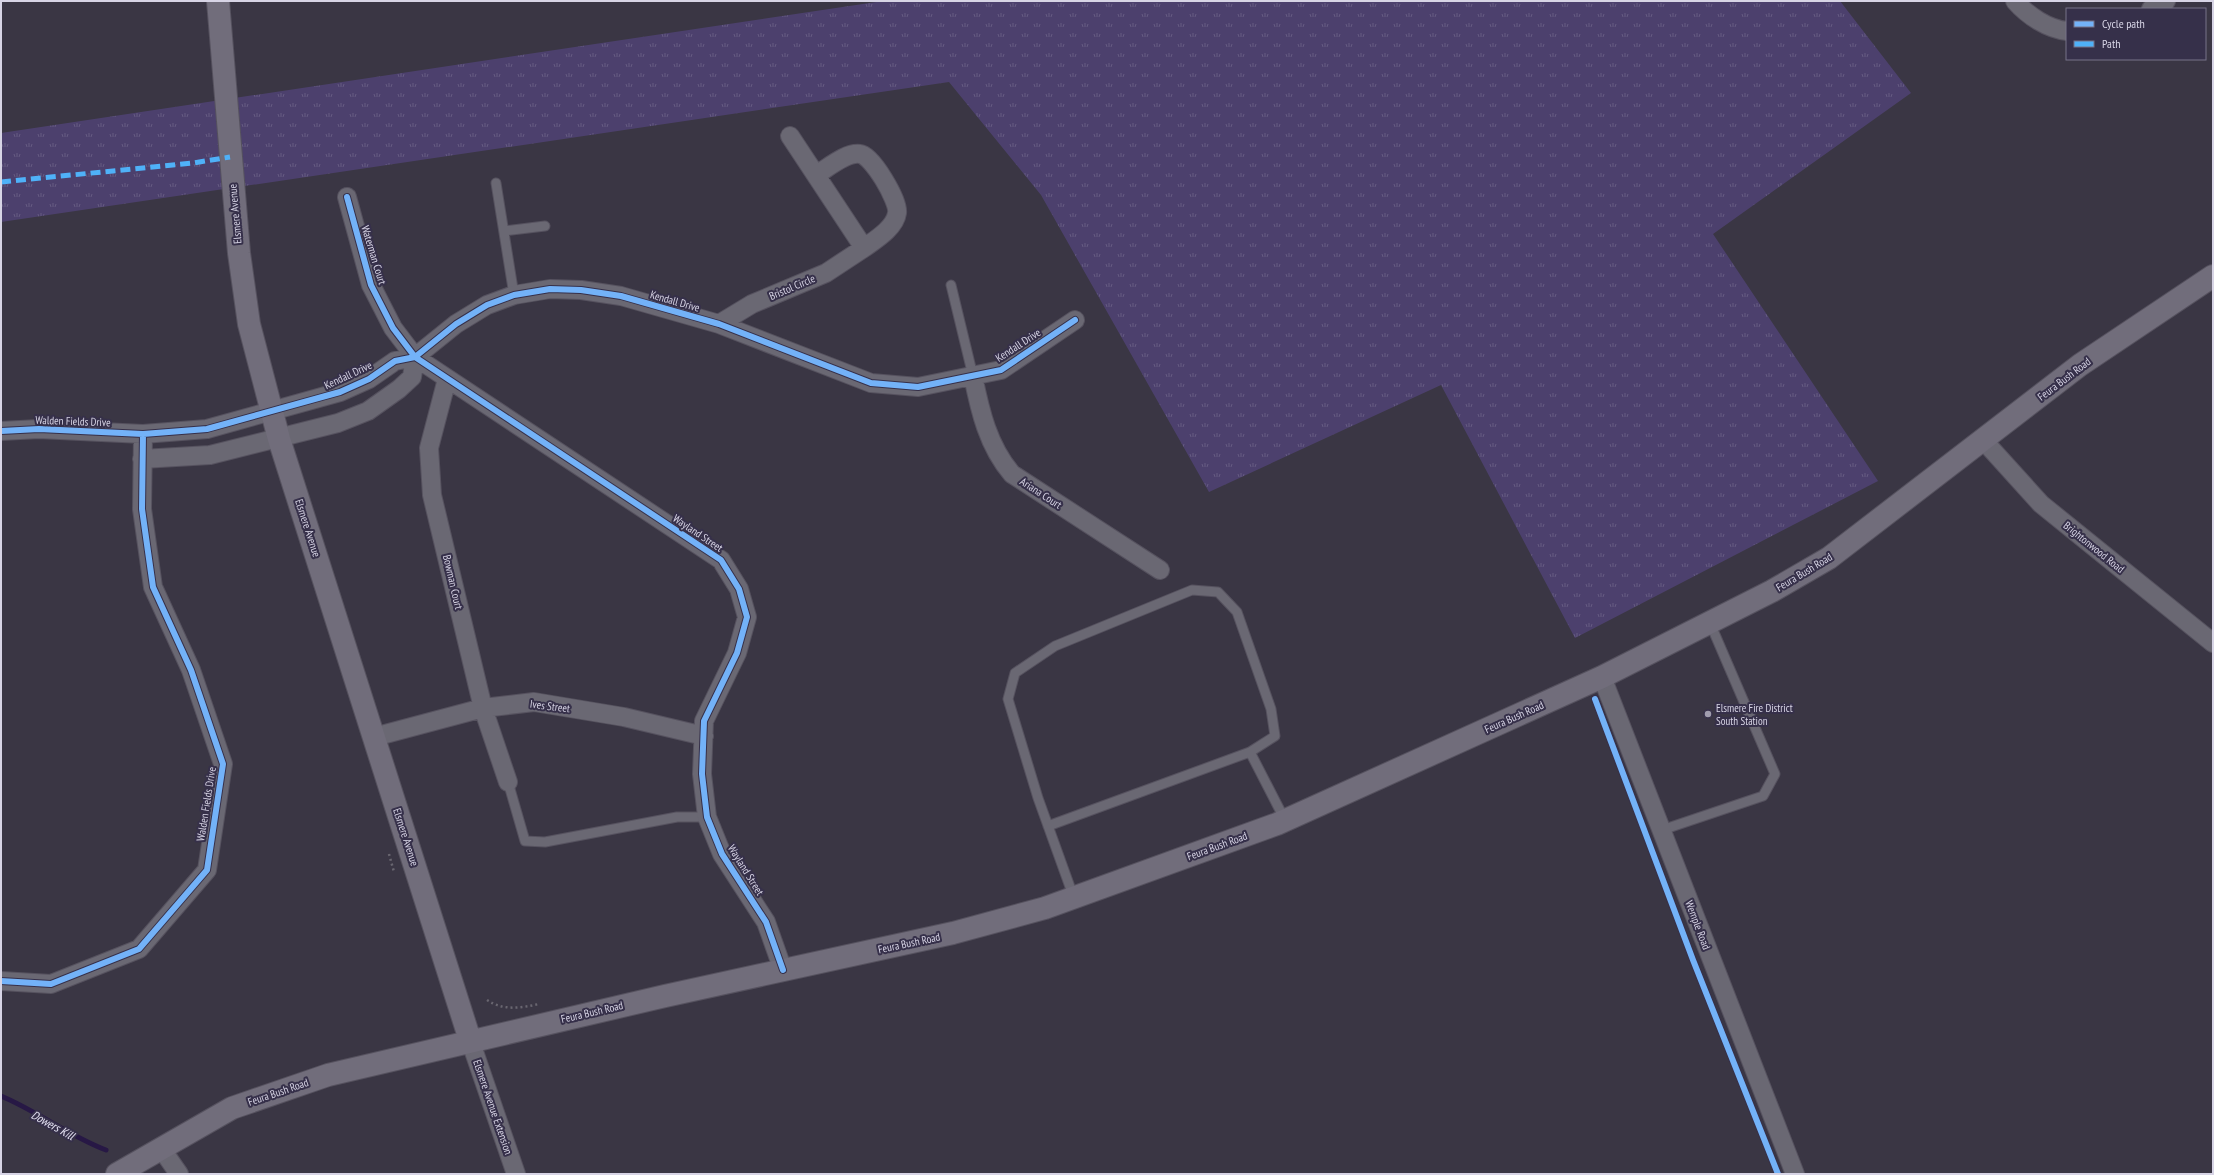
<svg xmlns="http://www.w3.org/2000/svg" width="2214" height="1175" font-family="'PT Sans Narrow',sans-serif">
  <style>
    .grass { fill: url(#grass-tufts) }
    .lines { fill: none; stroke-linecap: round; stroke-linejoin: round }
    .stream { stroke: #271845; stroke-width: 5 }
    .lane-casing { stroke: #56525f; stroke-width: 11 }
    .street-casing { stroke: #56525f; stroke-width: 20 }
    .secondary-casing { stroke: #56525f; stroke-width: 24 }
    .path { stroke: #696670; stroke-width: 2.5; stroke-dasharray: 2 3; stroke-linecap: butt }
    .lane { stroke: #6a6873; stroke-width: 9 }
    .street { stroke: #6a6873; stroke-width: 18 }
    .secondary { stroke: #716d7b; stroke-width: 22 }
    .quiet { stroke: #4fb1f8; stroke-width: 5; stroke-dasharray: 10 5; stroke-linecap: butt }
    .cycleway-casing { stroke: #36304a; stroke-width: 8 }
    .cycleway { stroke: #73b2f8; stroke-width: 6 }
    .poi-dot { fill: #a09dad; stroke: #36304a; stroke-width: 1.5 }
    .labels { text-anchor: middle; dominant-baseline: central; stroke-width: 4; stroke-linejoin: round; paint-order: stroke }
    .street-label { font-size: 11px; fill: #d7d4e5; stroke: #36304a }
    .poi-label { font-size: 11px; fill: #d7d4e5; stroke: #36304a; text-anchor: start }
    .water-label { font-size: 12px; font-style: italic; fill: #e5e2f3; stroke: #36304a }
  </style>
  <defs>
    <pattern id="grass-tufts" width="24" height="20" patternUnits="userSpaceOnUse"><rect width="24" height="20" fill="#4c406d"/><path d="M3 7l-1-3M5 7V3M7 7l1-3M15 17l-1-3M17 17v-4M19 17l1-3" fill="none" stroke="#655b82"/></pattern>
  </defs>
  <rect width="100%" height="100%" fill="#3a3644"/>
  <path class="grass" d="M 883,1 L 1840,1 L 1911,93 L 1713,234 L 1878,481 L 1575,638 L 1441,385 L 1209,492 L 1041,195 L 949,82 L 1,222 L 1,133 Z"/>
  <g class="lines">
    <path class="stream" d="M 1,1096 C 37,1111 69,1136 106,1150"/>
    <defs>
      <path id="lane" d="M 496,183 L 514,295
        M 504,231 L 545,226
        M 951,285 L 973,376
        M 508,782 L 525,841 L 545,842 L 677,817 L 707,817
        M 1048,826 L 1250,752
        M 1662,830 L 1763,796 L 1775,774 L 1710,623
        M 1074,898 L 1038,798 L 1008,699 L 1015,673 L 1055,646 L 1192,590 L 1218,592 L 1237,612 L 1271,709 L 1275,736 L 1250,752 L 1285,820"/>
      <path id="street" d="M 2015,1 C 2028,16 2048,29 2067,31
        M 2151,9 L 2166,1
        M 816,175 C 828,168 846,152 860,154 C 872,155 899,201 897,213 C 895,228 875,240 864,248
        M 347,197 L 371,285 L 393,328 L 415,357 L 721,560 L 739,589 L 747,617 L 737,653 L 704,721 L 702,774 L 707,817 L 722,854 L 766,922 L 783,970
        M 719,324 L 752,304 L 826,273 L 864,248 L 790,136
        M 973,376 C 980,411 988,446 1012,474 L 1160,570
        M 447,379 L 429,448 L 432,495 L 483,708 L 508,782
        M 1,431 L 39,429 L 143,434 L 142,509 L 153,587 L 191,670 L 223,764 L 207,870 L 139,949 L 51,984 L 1,981
        M 143,434 L 207,429 L 340,392 L 369,379 L 395,361 L 415,357 L 456,324 L 487,305 L 514,295 L 550,289 L 581,290 L 621,296 L 719,324 L 871,383 L 918,387 L 1001,370 L 1075,320
        M 1984,441 L 2041,504 L 2213,643
        M 142,459 L 210,455 L 338,423 L 368,411 L 399,389 L 412,377 L 415,357
        M 1602,677 L 1795,1174
        M 374,737 L 483,708 L 534,702 L 624,717 L 704,736
        M 470,1040 L 516,1174
        M 161,1148 L 179,1174"/>
      <path id="secondary" d="M 218,1 L 239,253 L 249,324 L 279,439 L 470,1040
        M 117,1174 L 232,1108 L 328,1075 L 665,996 L 953,933 L 1045,908 L 1277,824 L 1602,677 L 1772,591 L 1829,558 L 2080,365 L 2213,276"/>
    </defs>
    <use href="#lane" class="lane-casing"/>
    <use href="#street" class="street-casing"/>
    <use href="#secondary" class="secondary-casing"/>
    <path class="path" d="M 389,854 L 394,872
      M 487,1000 C 503,1011 521,1008 539,1004"/>
    <use href="#lane" class="lane"/>
    <use href="#street" class="street"/>
    <use href="#secondary" class="secondary"/>
    <path class="quiet" d="M 1,182 L 193,163 L 230,157"/>
    <defs>
      <path id="cycleway" d="M 347,197 L 371,285 L 393,328 L 415,357 L 721,560 L 739,589 L 747,617 L 737,653 L 704,721 L 702,774 L 707,817 L 722,854 L 766,922 L 783,970
        M 1,431 L 39,429 L 143,434 L 142,509 L 153,587 L 191,670 L 223,764 L 207,870 L 139,949 L 51,984 L 1,981
        M 143,434 L 207,429 L 340,392 L 369,379 L 395,361 L 415,357 L 456,324 L 487,305 L 514,295 L 550,289 L 581,290 L 621,296 L 719,324 L 871,383 L 918,387 L 1001,370 L 1075,320
        M 1595,699 L 1693,960 L 1778,1174"/>
    </defs>
    <use href="#cycleway" class="cycleway-casing"/>
    <use href="#cycleway" class="cycleway"/>
  </g>
  <circle class="poi-dot" cx="1708" cy="714" r="4"/>
  <g class="labels">
    <g class="street-label">
      <text transform="translate(235 214) rotate(-95)">Elsmere Avenue</text>
      <text transform="translate(374 255) rotate(73)">Waterman Court</text>
      <text transform="translate(792 287) rotate(-23)">Bristol Circle</text>
      <text transform="translate(675 301) rotate(16)">Kendall Drive</text>
      <text transform="translate(1018 345) rotate(-33)">Kendall Drive</text>
      <text transform="translate(348 375) rotate(-25)">Kendall Drive</text>
      <text transform="translate(2064 379) rotate(-37)">Feura Bush Road</text>
      <text transform="translate(73 421) rotate(2)">Walden Fields Drive</text>
      <text transform="translate(1041 493) rotate(33)">Ariana Court</text>
      <text transform="translate(308 528) rotate(72)">Elsmere Avenue</text>
      <text transform="translate(698 533) rotate(34)">Wayland Street</text>
      <text transform="translate(2094 547) rotate(39)">Brightonwood Road</text>
      <text transform="translate(1804 572) rotate(-31)">Feura Bush Road</text>
      <text transform="translate(453 582) rotate(77)">Bowman Court</text>
      <text transform="translate(550 706) rotate(7)">Ives Street</text>
      <text transform="translate(1514 717) rotate(-24)">Feura Bush Road</text>
      <text transform="translate(206 804) rotate(-81)">Walden Fields Drive</text>
      <text transform="translate(406 837) rotate(72)">Elsmere Avenue</text>
      <text transform="translate(1217 846) rotate(-20)">Feura Bush Road</text>
      <text transform="translate(746 870) rotate(58)">Wayland Street</text>
      <text transform="translate(1698 925) rotate(69)">Wemple Road</text>
      <text transform="translate(909 943) rotate(-12)">Feura Bush Road</text>
      <text transform="translate(592 1012) rotate(-13)">Feura Bush Road</text>
      <text transform="translate(278 1092) rotate(-19)">Feura Bush Road</text>
      <text transform="translate(493 1107) rotate(71)">Elsmere Avenue Extension</text>
    </g>
    <g class="poi-label">
      <text x="1716" y="708">Elsmere Fire District<tspan x="1716" dy="13">South Station</tspan></text>
    </g>
    <g class="water-label">
      <text transform="translate(53 1125) rotate(29)">Dowers Kill</text>
    </g>
  </g>
  <rect width="2214" height="1175" fill="none" stroke="#d7d4e5" stroke-width="4"/>
  <rect x="2066" y="8" width="140" height="52" fill="#36304a" stroke="#767288"/>
  <rect x="2074" y="21" width="20" height="6" fill="#73b2f8" stroke="#767288"/>
  <text x="2102" y="28" font-size="12" fill="#d7d4e5">Cycle path</text>
  <rect x="2074" y="41" width="20" height="6" fill="#4fb1f8" stroke="#767288"/>
  <text x="2102" y="48" font-size="12" fill="#d7d4e5">Path</text>
</svg>
